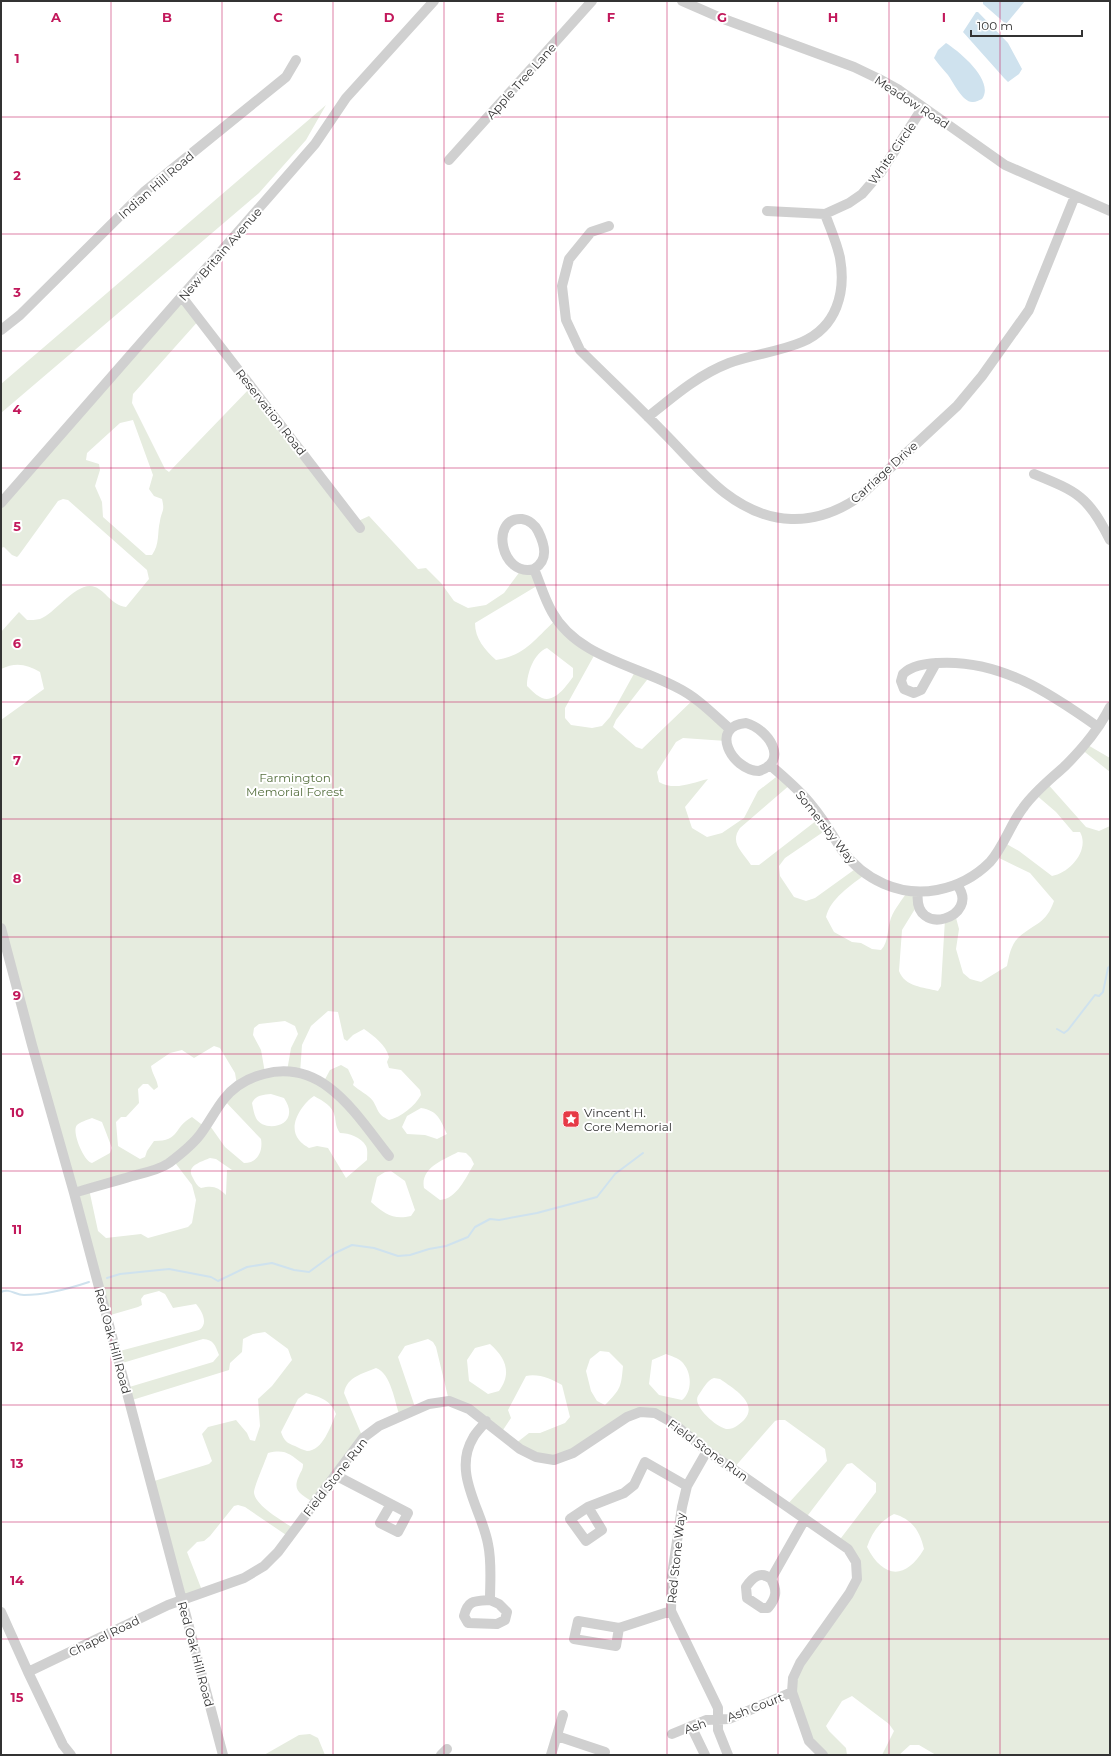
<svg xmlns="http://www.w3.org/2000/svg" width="1111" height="1756" font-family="Montserrat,sans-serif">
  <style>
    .green { fill: #e6ecdf; fill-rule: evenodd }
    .water { fill: #cfe2ee }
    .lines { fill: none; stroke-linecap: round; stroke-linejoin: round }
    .stream { stroke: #cfe2ee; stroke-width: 2 }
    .minor { stroke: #d0d0d0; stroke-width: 10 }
    .grid { fill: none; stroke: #c2185b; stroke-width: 1; stroke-opacity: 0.55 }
    .labels { text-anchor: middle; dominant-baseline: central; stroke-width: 4; stroke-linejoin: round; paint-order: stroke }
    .street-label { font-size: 12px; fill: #333; stroke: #fff }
    .park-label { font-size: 12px; fill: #56703f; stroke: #fff }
    .poi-label { font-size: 12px; fill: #333; stroke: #fff; text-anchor: start }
    .grid-label { font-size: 13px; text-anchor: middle; font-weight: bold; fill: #c2185b; stroke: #fff; stroke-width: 4; stroke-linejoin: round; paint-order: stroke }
  </style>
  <rect width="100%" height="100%" fill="#fff"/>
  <path class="green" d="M 326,105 L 306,140 L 259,193 L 1,413 L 1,384 Z
    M 182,297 L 200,319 L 133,394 L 132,403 L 165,469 L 169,472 L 251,387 L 356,522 L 369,516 L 418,569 L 426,568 L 441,583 L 454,601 L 468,608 L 486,605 L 504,593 L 521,570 L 528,571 L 540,584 L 475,623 C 475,639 485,650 496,660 C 527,655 535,638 557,619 L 596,652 L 565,708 L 565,718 L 571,725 L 592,728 L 602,726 L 610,717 L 636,670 L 650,676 L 616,720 L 613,727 L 636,747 L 642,749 L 695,698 L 730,729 L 726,741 L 683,738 L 676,742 L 657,772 L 659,782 C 675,791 691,783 708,779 L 685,807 L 692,828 L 707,837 L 722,833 L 744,818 L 758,791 L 780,774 L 791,784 L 740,828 C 729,843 743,852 751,865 L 759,865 L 821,817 L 829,828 L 785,858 L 779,866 L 780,876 L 794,897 L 806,901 L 815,898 L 858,867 L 866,874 C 851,885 830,899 826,917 L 834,932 L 852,942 L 861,943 L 872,949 L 881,950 C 889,942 887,928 891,918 C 895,908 902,900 908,891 L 918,892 L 918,904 L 902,930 L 899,971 C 905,987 923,987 938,991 L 941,986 L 945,919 L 955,914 L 959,929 L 956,949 L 963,973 L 970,979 L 981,982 L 1007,966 C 1009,956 1011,944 1019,937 C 1035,923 1046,924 1054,901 L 1030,873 L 995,856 L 1003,842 L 1019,851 L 1052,876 C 1070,873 1090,850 1080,832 L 1073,832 L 1056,812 L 1035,794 L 1046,782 L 1086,827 L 1099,831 L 1110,826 L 1110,1755 L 936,1755 L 919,1745 L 910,1745 L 899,1755 L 882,1755 L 894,1731 L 889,1724 L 852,1696 L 842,1701 L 826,1726 L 829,1731 L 846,1748 L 847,1755 L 823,1755 L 809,1741 L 793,1678 L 849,1594 L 856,1562 L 838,1542 L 876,1492 L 876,1483 L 852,1463 L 847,1464 L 805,1519 L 786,1506 L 827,1461 L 825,1449 L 785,1420 L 778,1420 L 775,1421 L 733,1469 L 673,1423 L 640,1412 L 554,1460 L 515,1444 L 529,1433 L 540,1433 L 565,1423 L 570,1417 L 562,1385 C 552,1379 538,1373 526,1376 L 508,1410 L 511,1418 L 501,1433 L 449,1401 L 436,1347 L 433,1342 L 428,1339 L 405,1346 L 398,1357 L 416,1410 L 400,1417 C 395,1403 391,1373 376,1368 C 363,1374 347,1376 344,1393 L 363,1438 L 314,1503 C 303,1495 291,1492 299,1476 C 301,1471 303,1470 303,1464 C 289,1454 286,1449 268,1453 C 265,1462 255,1484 254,1492 C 254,1505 284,1522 295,1529 L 289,1537 L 245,1507 L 238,1505 L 234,1506 L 210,1536 L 204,1541 L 197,1542 L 187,1552 L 203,1593 L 182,1600 L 151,1482 L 209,1464 L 212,1461 L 202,1434 L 208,1427 L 236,1420 L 247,1433 L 250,1440 L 255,1441 L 260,1426 L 258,1399 L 272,1386 L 292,1360 L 288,1349 L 265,1332 L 253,1334 L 243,1339 L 242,1352 L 230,1363 L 229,1370 L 129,1401 L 126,1388 L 213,1362 L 219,1355 C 215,1345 214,1340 203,1339 L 119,1364 L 116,1352 L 199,1330 C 209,1324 202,1311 196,1304 L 173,1308 L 165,1294 L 159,1291 L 144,1295 L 141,1299 L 142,1305 L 138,1307 L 107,1316 L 1,928 L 1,720 L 44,689 L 40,672 C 27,664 15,662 1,669 L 1,632 L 19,612 L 27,620 C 31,620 36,620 40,619 C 55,614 77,580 95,587 C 106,591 111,605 126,607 L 149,579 L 147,570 L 68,500 L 63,499 L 58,501 L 19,555 L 17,557 L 12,555 L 4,547 L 1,548 L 1,503 ZM 133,420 L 153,475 L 149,489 L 154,496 L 162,499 C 165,512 162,509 160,521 C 157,533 160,544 152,555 L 146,555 L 103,517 L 102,502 L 95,486 L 100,470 L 99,464 L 86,460 L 87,453 L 120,423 ZM 547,648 L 573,668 L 573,677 C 566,686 555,703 542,698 C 537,696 531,690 527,686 C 527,673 534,653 547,648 ZM 328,1011 L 338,1012 L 344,1039 L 347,1041 L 353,1035 L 364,1029 C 374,1036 386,1045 389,1057 L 387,1062 L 389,1068 L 401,1070 L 420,1090 L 421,1095 C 415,1106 401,1117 389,1120 C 377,1114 379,1111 373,1101 C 368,1094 359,1091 353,1085 L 354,1082 L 348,1069 L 341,1065 L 330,1070 L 323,1083 L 300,1073 L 302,1045 L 311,1026 ZM 285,1021 L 295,1026 L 298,1034 L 291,1048 L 287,1071 L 265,1073 L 261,1050 L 253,1035 L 254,1028 L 259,1024 ZM 214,1046 L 220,1048 L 235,1073 L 237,1085 L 223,1099 L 261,1139 C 263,1151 258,1163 244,1163 L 225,1147 L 208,1123 L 205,1127 L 192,1117 C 173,1127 181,1141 154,1141 L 147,1151 L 145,1157 L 140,1159 L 118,1146 L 116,1122 L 121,1117 L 126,1117 L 139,1103 L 138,1089 L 143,1084 L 148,1084 L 154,1090 L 158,1087 C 157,1079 152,1074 151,1066 L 170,1053 L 182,1050 L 194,1058 ZM 271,1094 L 284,1098 C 303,1126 264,1134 256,1118 C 254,1114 253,1108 252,1103 C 256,1095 262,1095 271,1094 ZM 314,1096 C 323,1101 333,1106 335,1117 C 336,1124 336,1127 340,1133 C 349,1133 361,1137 366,1146 C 368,1150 367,1156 367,1160 L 346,1178 L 328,1148 L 317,1146 L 309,1148 C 306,1146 301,1143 299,1140 C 287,1126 302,1104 314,1096 ZM 421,1108 C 438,1111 440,1119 447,1134 L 437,1139 L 425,1135 L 407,1134 L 402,1127 L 407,1116 ZM 92,1118 L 102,1122 L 112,1148 L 110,1153 L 92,1163 C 84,1162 71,1131 77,1125 C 80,1122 87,1120 92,1118 ZM 458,1152 L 466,1153 L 471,1158 L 474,1164 C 466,1177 457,1199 440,1200 L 424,1188 C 420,1168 443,1160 458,1152 ZM 210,1158 L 216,1159 L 232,1170 L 227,1170 L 226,1195 C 218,1187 213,1185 201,1188 C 197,1186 195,1182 193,1178 C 185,1166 201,1162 210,1158 ZM 173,1160 L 192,1185 L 196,1200 L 192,1223 L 188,1227 L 148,1238 L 141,1234 L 106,1238 L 98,1231 L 89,1189 ZM 391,1171 L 405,1181 L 415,1210 L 411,1216 C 393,1220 385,1214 371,1202 L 377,1177 L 385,1172 ZM 490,1344 C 506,1358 512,1373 499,1391 L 488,1394 L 469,1381 L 467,1360 L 475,1348 ZM 600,1351 L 609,1352 L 623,1366 C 621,1387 621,1389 605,1405 L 597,1401 L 591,1391 L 586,1371 L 590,1359 ZM 666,1354 C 671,1356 678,1358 681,1361 C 692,1371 693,1391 682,1400 L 659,1395 L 649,1384 L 652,1360 ZM 714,1378 L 720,1379 C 731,1387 760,1403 744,1420 C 740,1424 734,1429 728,1429 C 718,1429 692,1406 698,1396 C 703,1389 707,1380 714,1378 ZM 306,1393 C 320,1397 331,1400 336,1414 C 331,1425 323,1451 307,1451 C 303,1450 299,1448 295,1446 C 287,1443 284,1441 281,1432 L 298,1399 ZM 894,1514 C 912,1519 920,1531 924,1549 C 905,1581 883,1578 867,1547 C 872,1532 880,1521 894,1514 Z
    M 1086,744 L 1110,758 L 1110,772 L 1081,749 Z
    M 310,1734 L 318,1738 L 325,1755 L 264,1755 L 299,1735 Z"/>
  <path class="water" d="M 983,1 L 1025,1 L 1006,24 L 983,4 Z
    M 976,12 L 978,12 L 1008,43 L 1022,69 L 1019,74 L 1008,82 L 1004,78 L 963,32 Z
    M 946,43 C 960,52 995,81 982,99 C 979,100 976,102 973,102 C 963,103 953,82 948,75 C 943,69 938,64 934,58 L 938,50 Z"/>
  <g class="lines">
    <path class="stream" d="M 1057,1029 L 1064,1033 L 1068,1030 L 1095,995 L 1099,996 L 1103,992 L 1108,968 L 1110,966
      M 107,1278 L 120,1274 L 169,1269 L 211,1277 L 218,1281 L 247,1267 L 272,1263 L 294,1270 L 309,1272 L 335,1253 L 352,1245 L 374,1248 L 398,1256 L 410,1255 L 429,1249 L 446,1246 L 468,1237 L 475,1227 L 490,1219 L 499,1220 L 537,1213 L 597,1197 L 615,1174 L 643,1153
      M 1,1292 C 10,1288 15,1295 24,1295 C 46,1295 68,1289 89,1282"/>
    <path class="minor" d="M 682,1 L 721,18 L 854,67 L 879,79 L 899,90 L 1005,165 L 1110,211
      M 449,160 L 592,1
      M 767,211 L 825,214 L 849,203 L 862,194 L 881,172 L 923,107
      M 609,226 L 591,232 L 569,259 L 562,286 L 566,320 L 580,350 C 608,378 637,405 664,433 C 684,453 703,476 725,493 C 768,526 814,528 859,497 L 957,406 L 982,376 L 1029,310 L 1075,196
      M 182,297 L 360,528
      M 1,330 L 20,315 L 144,192 L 286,77 L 296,60
      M 648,417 C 674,396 698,375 729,363 C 753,354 779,352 802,342 C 837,327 846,292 840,258 C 837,243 830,228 825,214
      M 1034,474 C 1078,492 1088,496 1110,540
      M 1,503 L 315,144 L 346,98 L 434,1
      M 534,569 C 501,578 489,517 522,519 C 529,520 535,525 538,531 C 545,545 549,560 534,569 C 540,583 544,598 552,612 C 577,657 635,665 678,688 C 698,698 714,715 730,729
      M 936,663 L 921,690 L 914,693 L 904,689 L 901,681 L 903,674 C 912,665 925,664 937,663 C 1000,659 1050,693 1098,727
      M 746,723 C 768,729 790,761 759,771 C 731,770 709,726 746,723 Z
      M 770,765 C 785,778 801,791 813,807 C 824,820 832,835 842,850 C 864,880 900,897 937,890 C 958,886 975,877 990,862 C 1004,846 1010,825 1023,808 C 1035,791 1051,779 1066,765 C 1083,748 1099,729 1110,707
      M 918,892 C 912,940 982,917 957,885
      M 1,928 L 32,1045 L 74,1193 L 223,1755
      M 74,1193 C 93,1187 113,1182 132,1176 C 144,1173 159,1170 169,1163 C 181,1154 194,1144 202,1132 C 210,1121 216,1109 224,1099 C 235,1085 248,1078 264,1074 C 324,1058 357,1116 389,1156
      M 486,1421 C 482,1427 476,1432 473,1438 C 452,1473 482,1510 488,1544 C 492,1562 490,1582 490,1600 C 474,1601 468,1600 464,1616 L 468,1623 L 497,1624 L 505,1620 L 507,1612 L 499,1604 L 490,1600
      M 707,1451 L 687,1486 L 682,1507 L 672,1575 L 671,1611 L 718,1708 L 718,1730 L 728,1755
      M 335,1475 L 408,1513 L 398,1532 L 380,1523 L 391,1504
      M 588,1507 L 602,1530 L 586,1541 L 570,1519 L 588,1507 L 624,1493 L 634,1485 L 645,1462 L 687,1486
      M 771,1579 C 760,1570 752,1578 746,1587 L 747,1598 L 762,1608 L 768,1608 C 776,1598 778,1591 771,1579 L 805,1519
      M 1,1612 L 28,1672 L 63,1745 L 71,1755
      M 619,1628 L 616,1646 L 574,1639 L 578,1621 L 619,1628 L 671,1611
      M 28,1672 L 168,1605 L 244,1578 L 264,1566 L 278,1552 L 363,1438 L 379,1426 L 429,1404 L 449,1401 L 469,1409 L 520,1449 L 536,1457 L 554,1460 L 573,1453 L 627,1417 L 640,1412 L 655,1413 L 673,1423 L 707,1451 L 848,1549 L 856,1562 L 857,1579 L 849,1594 L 800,1663 L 793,1678 L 792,1692 L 809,1741 L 823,1755
      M 691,1726 L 705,1755
      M 672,1734 L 706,1720 L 729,1719 L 792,1692
      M 557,1736 L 605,1752 L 604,1755
      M 441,1755 L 447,1749
      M 551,1755 L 563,1715"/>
  </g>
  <path class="grid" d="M 111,1 L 111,1755M 222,1 L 222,1755M 333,1 L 333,1755M 444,1 L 444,1755M 556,1 L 556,1755M 667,1 L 667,1755M 778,1 L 778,1755M 889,1 L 889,1755M 1000,1 L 1000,1755M 1,117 L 1110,117M 1,234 L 1110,234M 1,351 L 1110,351M 1,468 L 1110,468M 1,585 L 1110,585M 1,702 L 1110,702M 1,819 L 1110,819M 1,937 L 1110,937M 1,1054 L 1110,1054M 1,1171 L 1110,1171M 1,1288 L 1110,1288M 1,1405 L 1110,1405M 1,1522 L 1110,1522M 1,1639 L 1110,1639"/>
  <defs>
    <symbol id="sight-square" viewBox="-11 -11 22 22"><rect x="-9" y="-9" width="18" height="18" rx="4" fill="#e63946" stroke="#fff"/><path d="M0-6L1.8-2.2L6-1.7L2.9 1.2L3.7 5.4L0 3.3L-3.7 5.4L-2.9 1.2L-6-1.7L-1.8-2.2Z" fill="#fff"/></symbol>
  </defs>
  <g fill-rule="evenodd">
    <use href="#sight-square" x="561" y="1109" width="20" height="20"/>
  </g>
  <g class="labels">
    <g class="street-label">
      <text transform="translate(521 81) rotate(-48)">Apple Tree Lane</text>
      <text transform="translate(912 102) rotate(33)">Meadow Road</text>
      <text transform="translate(892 153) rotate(-55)">White Circle</text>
      <text transform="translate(156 185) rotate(-41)">Indian Hill Road</text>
      <text transform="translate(220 254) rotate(-49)">New Britain Avenue</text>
      <text transform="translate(271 412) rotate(52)">Reservation Road</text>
      <text transform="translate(884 472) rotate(-42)">Carriage Drive</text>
      <text transform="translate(826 827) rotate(52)">Somersby Way</text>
      <text transform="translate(113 1341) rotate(75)">Red Oak Hill Road</text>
      <text transform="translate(708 1450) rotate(36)">Field Stone Run</text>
      <text transform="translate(335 1477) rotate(-52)">Field Stone Run</text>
      <text transform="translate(676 1558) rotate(-84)">Red Stone Way</text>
      <text transform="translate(104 1636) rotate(-26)">Chapel Road</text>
      <text transform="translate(196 1654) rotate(75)">Red Oak Hill Road</text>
      <text transform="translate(755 1707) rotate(-21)">Ash Court</text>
      <text transform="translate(695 1726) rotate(-20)">Ash</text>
    </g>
    <g class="park-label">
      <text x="295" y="777">Farmington<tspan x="295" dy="14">Memorial Forest</tspan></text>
    </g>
    <g class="poi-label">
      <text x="584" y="1112">Vincent H.<tspan x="584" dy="14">Core Memorial</tspan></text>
    </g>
  </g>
  <g class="grid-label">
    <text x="56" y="22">A</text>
    <text x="167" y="22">B</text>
    <text x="278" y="22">C</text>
    <text x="389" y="22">D</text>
    <text x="500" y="22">E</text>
    <text x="611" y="22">F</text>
    <text x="722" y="22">G</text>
    <text x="833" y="22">H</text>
    <text x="944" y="22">I</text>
    <text x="17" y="63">1</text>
    <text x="17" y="180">2</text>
    <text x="17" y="297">3</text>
    <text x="17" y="414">4</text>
    <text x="17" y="531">5</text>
    <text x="17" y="648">6</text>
    <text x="17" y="765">7</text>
    <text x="17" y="883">8</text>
    <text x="17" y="1000">9</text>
    <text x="17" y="1117">10</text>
    <text x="17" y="1234">11</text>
    <text x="17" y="1351">12</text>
    <text x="17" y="1468">13</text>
    <text x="17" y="1585">14</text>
    <text x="17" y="1702">15</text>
  </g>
  <rect width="1111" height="1756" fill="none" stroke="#333333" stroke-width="4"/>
  <path d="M971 30v6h111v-6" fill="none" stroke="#333333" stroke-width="2"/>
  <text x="977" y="30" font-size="12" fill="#333333" stroke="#ffffff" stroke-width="3" paint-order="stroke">100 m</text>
</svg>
